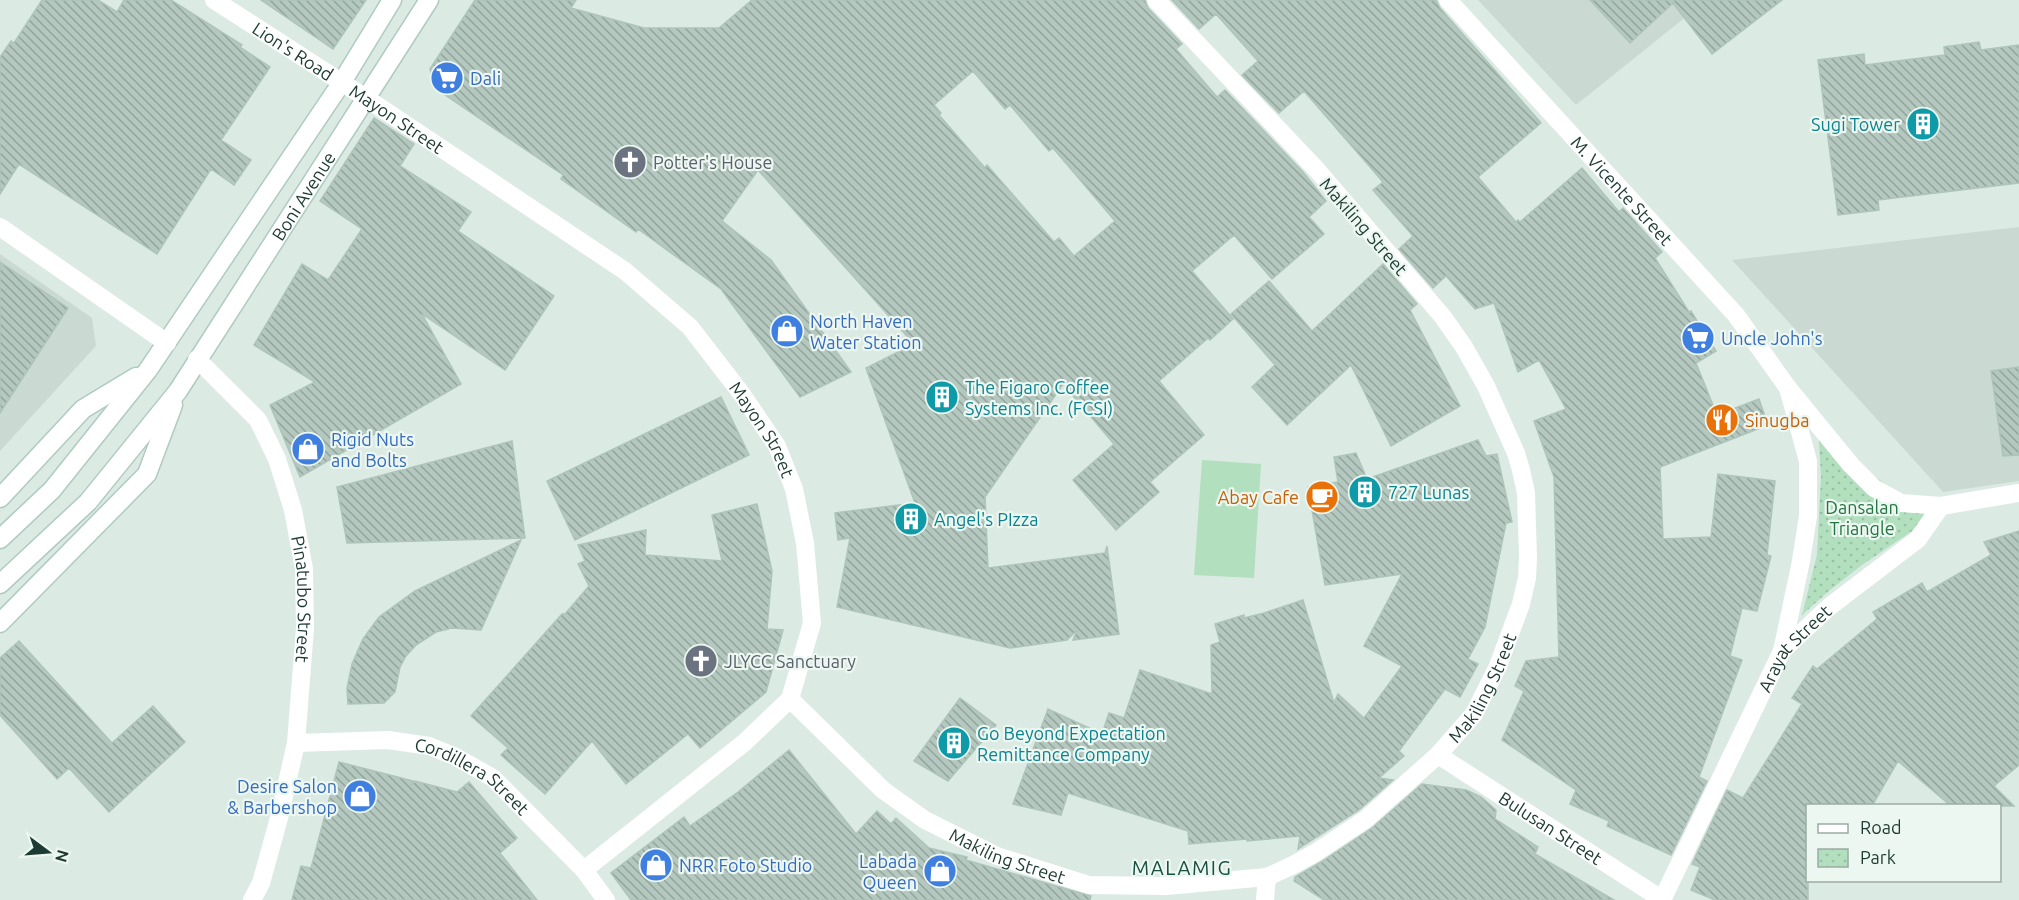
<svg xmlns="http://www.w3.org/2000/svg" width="2019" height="900" font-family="Ubuntu,sans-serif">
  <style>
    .built { fill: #cadad3 }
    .grass { fill: #b2dfbd }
    .park { fill: url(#park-dots) }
    .building { fill: url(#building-back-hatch); stroke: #aec4bb; stroke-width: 1.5; fill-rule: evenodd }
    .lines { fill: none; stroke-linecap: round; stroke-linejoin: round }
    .secondary-casing { stroke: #aecbc0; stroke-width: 21 }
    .minor { stroke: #fff; stroke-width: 18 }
    .tertiary { stroke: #fff; stroke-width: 18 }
    .secondary { stroke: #fff; stroke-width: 18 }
    .labels { text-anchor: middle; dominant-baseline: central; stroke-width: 4.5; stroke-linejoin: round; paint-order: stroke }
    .street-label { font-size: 18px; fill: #1d3b32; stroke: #edf7f1 }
    .shop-label { font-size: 18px; fill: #366cbe; stroke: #edf7f1; text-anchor: start }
    .culture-label { font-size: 18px; fill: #0d838f; stroke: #edf7f1; text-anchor: start }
    .worship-label { font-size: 18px; fill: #5b616d; stroke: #edf7f1; text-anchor: start }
    .food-label { font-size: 18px; fill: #c56008; stroke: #edf7f1; text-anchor: start }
    .park-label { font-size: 18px; fill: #237641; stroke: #edf7f1 }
    .neighbourhood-label { font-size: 20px; letter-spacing: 1.5px; fill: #174f40; stroke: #edf7f1 }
  </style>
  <defs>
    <pattern id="park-dots" width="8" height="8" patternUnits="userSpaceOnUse" patternTransform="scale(1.5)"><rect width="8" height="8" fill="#b2dfbd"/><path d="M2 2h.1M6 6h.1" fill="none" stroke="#99c0a3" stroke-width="1.8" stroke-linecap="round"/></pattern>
    <pattern id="building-back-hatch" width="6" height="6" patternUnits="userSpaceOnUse" patternTransform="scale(1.5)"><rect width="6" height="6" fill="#b4c8bf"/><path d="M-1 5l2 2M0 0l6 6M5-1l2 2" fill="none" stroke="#92a49c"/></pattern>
  </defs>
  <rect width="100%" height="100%" fill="#dceae4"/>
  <path class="built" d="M 1478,0 L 1707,0 L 1576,105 Z
    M 2019,227 L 2019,481 L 1943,492 L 1732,260 Z
    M 0,254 L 92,318 L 96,346 L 0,451 Z"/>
  <path class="grass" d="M 1202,460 L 1261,464 L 1254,578 L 1194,575 Z"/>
  <path class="park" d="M 1818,426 L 1859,465 L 1899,494 L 1937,514 L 1862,565 L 1830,590 L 1802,615 L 1817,555 L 1821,476 Z"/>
  <path class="building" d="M 42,0 L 98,0 L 117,12 L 124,0 L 171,0 L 242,45 L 240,47 L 270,67 L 221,140 L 251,160 L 234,185 L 211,169 L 157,254 L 19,164 L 0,194 L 0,57 L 11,41 L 14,43 Z
    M 261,0 L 366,0 L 333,49 Z
    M 475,0 L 576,0 L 571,8 L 644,28 L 719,28 L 752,0 L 1145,0 L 1148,8 L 1182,44 L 1176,49 L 1217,97 L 1225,90 L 1303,172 L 1326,201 L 1309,217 L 1324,234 L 1272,279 L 1234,235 L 1192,271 L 1233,319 L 1210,340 L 1208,338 L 1159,381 L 1204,435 L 1150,482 L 1159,492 L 1116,530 L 1073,480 L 1114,444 L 1063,384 L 985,497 L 988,568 L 1105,553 L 1107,546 L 1119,634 L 1073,640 L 1077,630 L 1067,640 L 1010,648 L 837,607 L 850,538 L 838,540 L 835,513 L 915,503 L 866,368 L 914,344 L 758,170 L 722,221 L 771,260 L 851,372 L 800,397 L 721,289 L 638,229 L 636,232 L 561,179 L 563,175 L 435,88 L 430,69 ZM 973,71 L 1005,109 L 1010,105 L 1049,151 L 1053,148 L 1115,221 L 1074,256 L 1059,238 L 1054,242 L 987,165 L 985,168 L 939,115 L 941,113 L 934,105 Z
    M 1172,0 L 1436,0 L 1440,8 L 1541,123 L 1478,177 L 1516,222 L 1518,220 L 1520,222 L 1582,168 L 1619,212 L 1623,208 L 1662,252 L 1655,258 L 1689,312 L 1691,311 L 1716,351 L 1696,363 L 1717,415 L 1759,399 L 1768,425 L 1660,467 L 1663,539 L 1711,537 L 1718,474 L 1775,481 L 1767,555 L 1771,556 L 1757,611 L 1742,608 L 1730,656 L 1742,660 L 1699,777 L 1707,781 L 1671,855 L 1607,826 L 1609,821 L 1570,804 L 1576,790 L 1502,740 L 1524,691 L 1515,686 L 1526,661 L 1559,657 L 1554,477 L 1534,421 L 1566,409 L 1539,360 L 1518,372 L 1494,303 L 1475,309 L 1446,276 L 1433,288 L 1399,249 L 1413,236 L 1373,190 L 1383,182 L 1304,91 L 1279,113 L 1242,75 L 1258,61 L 1216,14 L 1199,29 Z
    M 1590,0 L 1782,0 L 1712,54 L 1673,3 L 1630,43 Z
    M 1979,42 L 1981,50 L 2019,45 L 2019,183 L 1878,200 L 1879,210 L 1838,215 L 1818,60 L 1864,54 L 1865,65 L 1945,55 L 1944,47 Z
    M 374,118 L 414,144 L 400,166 L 471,212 L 458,231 L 554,296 L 505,370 L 422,314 L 461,384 L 300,477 L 270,405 L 315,382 L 254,345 L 302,264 L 328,280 L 362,229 L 320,201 Z
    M 0,262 L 68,308 L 0,413 Z
    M 1383,264 L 1417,304 L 1410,310 L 1460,406 L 1391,446 L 1351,365 L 1287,425 L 1252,387 L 1275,365 L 1231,314 L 1269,281 L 1312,331 Z
    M 2019,367 L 2019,455 L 2003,456 L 1991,371 Z
    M 721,397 L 749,455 L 575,540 L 547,481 Z
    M 1478,440 L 1486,456 L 1497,454 L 1512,522 L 1506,523 L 1485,627 L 1468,659 L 1478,664 L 1460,697 L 1445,689 L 1399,751 L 1404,756 L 1379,778 L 1393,780 L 1359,810 L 1298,849 L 1300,836 L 1247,841 L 1247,839 L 1189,844 L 1188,831 L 1068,793 L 1061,815 L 1013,804 L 1048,709 L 1102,734 L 1109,713 L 1124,718 L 1140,670 L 1212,694 L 1211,645 L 1220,642 L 1215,624 L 1244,615 L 1244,618 L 1264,613 L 1303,600 L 1334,703 L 1338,694 L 1364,718 L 1402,666 L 1364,646 L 1402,574 L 1325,585 L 1308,487 L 1338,482 L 1334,457 L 1356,453 L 1367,479 Z
    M 512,441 L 525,538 L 347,543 L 337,487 Z
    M 757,504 L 772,571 L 767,629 L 783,630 L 766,692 L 700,748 L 688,734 L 626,784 L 592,741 L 545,794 L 501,755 L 508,748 L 471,716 L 562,614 L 565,614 L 589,586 L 578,564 L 585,561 L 578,545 L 646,530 L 645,555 L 722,561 L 712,515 Z
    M 2019,531 L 2019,765 L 1994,786 L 2014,806 L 1951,806 L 1898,761 L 1872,806 L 1808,806 L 1808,900 L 1715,900 L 1691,890 L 1700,867 L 1692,864 L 1727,790 L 1743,798 L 1802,704 L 1792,698 L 1813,666 L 1817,669 L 1877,619 L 1873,612 L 1922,583 L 1927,592 L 1991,555 L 1984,542 Z
    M 521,540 L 481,630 L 452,628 L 436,632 L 416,645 L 406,656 L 400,667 L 395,692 L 384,703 L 348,704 L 347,688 L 352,664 L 363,639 L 379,617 L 415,591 Z
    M 19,641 L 112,743 L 153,706 L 185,742 L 109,812 L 69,768 L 57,779 L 0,715 L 0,658 Z
    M 960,698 L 996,725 L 948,781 L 914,761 Z
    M 789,750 L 856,834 L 877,811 L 891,824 L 896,818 L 929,848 L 967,857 L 966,860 L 1091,896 L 1090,900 L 631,900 L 611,873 L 684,817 L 690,826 L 738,792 Z
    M 339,762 L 413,781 L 411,785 L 415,781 L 457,792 L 469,782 L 517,838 L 500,853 L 537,900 L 292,900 L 301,866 L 311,868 Z
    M 1422,784 L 1466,790 L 1481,797 L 1496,810 L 1495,819 L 1538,847 L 1535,854 L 1614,900 L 1324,900 L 1294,881 L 1295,877 L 1321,862 L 1372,828 Z"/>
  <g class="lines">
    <defs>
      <g id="secondary">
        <path d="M 0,498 L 83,409 L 136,377"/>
        <path d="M 0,539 L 52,490 L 148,370 L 342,82 L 392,0"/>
        <path id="s8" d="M 0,584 L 88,502 L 178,391 L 429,0"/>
        <path d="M 0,623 L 147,474 L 173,405"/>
      </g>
    </defs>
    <use href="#secondary" class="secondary-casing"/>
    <g class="minor">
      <path id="s1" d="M 214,0 L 366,98 L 625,271 L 690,327 L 741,393 L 777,446 L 794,489 L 805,543 L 812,623 L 790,699 L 745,742 L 584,870"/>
      <path d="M 0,227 L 167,343"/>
      <path d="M 1782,651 L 1801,561 L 1808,516 L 1808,461 L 1788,388"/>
      <path id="s2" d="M 790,699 L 883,790 L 925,820 L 997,856 L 1089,885 L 1166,886 L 1267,877 L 1293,865 L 1315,853 L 1366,819 L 1438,755 L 1474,714 L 1498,666 L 1521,604 L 1527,578 L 1528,557 L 1526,493 L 1521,470 L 1516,453 L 1486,386 L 1464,347 L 1443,317 L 1317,170 L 1156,0"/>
      <path id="s3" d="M 296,743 L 388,740 L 429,746 L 454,756 L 493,778 L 584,870 L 606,900"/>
      <path id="s4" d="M 1438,755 L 1663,900"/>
      <path d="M 1265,900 L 1267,877"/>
      <path id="s5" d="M 1662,900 L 1782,651 L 1829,607 L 1918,539 L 1941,506"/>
    </g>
    <g class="tertiary">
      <path id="s6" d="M 1448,0 L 1736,315 L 1788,388 L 1851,465 L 1874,488 L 1901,503 L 1941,506 L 2019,493"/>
      <path id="s7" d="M 197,359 L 258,420 L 277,459 L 293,510 L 304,569 L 305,628 L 296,743 L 279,818 L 261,883 L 252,900"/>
    </g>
    <use href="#secondary" class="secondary"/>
  </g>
  <defs>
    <symbol id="supermarket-disc" viewBox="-11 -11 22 22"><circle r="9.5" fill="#3f7fe0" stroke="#edf7f1"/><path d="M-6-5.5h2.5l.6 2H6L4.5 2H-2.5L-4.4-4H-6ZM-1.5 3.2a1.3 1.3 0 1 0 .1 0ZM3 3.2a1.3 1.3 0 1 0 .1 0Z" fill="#fff"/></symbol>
    <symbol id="building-disc" viewBox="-11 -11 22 22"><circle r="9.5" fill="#0f9aa8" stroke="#edf7f1"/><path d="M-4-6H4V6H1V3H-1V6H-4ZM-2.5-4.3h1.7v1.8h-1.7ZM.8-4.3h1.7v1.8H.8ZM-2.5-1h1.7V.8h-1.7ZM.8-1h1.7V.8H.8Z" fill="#fff"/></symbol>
    <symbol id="church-disc" viewBox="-11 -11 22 22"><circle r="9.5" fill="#6b7280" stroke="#edf7f1"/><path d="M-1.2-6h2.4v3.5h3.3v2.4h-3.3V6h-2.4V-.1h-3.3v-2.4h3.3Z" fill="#fff"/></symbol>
    <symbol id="shop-disc" viewBox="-11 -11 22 22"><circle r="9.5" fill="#3f7fe0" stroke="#edf7f1"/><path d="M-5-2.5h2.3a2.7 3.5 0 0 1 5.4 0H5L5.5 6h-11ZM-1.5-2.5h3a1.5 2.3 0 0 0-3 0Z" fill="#fff"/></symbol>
    <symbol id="restaurant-disc" viewBox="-11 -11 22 22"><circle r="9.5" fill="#e8710a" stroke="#edf7f1"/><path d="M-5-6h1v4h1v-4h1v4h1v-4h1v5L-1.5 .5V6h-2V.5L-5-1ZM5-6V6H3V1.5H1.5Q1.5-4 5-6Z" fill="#fff"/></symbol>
    <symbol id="cafe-disc" viewBox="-11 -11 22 22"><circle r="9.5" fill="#e8710a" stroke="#edf7f1"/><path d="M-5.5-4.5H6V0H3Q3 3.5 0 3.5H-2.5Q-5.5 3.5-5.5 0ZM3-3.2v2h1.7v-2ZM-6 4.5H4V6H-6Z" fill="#fff"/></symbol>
  </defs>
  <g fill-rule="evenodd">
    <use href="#supermarket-disc" x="428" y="59" width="38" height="38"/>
    <use href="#building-disc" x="1904" y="105" width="38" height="38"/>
    <use href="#church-disc" x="611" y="143" width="38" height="38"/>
    <use href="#shop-disc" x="768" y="312" width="38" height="38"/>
    <use href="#supermarket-disc" x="1679" y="319" width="38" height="38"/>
    <use href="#building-disc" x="923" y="378" width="38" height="38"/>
    <use href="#restaurant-disc" x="1703" y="401" width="38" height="38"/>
    <use href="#shop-disc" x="289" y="430" width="38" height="38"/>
    <use href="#building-disc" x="1346" y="473" width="38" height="38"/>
    <use href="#cafe-disc" x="1303" y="478" width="38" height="38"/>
    <use href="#building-disc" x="892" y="500" width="38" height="38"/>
    <use href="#church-disc" x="682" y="642" width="38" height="38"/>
    <use href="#building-disc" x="935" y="724" width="38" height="38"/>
    <use href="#shop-disc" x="341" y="777" width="38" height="38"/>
    <use href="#shop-disc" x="637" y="846" width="38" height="38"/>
    <use href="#shop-disc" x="921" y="852" width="38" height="38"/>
  </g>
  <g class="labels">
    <g class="street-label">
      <text stroke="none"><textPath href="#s1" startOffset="94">Lion's Road</textPath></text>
      <text stroke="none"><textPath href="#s1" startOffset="218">Mayon Street</textPath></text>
      <text stroke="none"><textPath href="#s6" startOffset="258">M. Vicente Street</textPath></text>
      <text stroke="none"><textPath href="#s8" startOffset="495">Boni Avenue</textPath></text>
      <text transform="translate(1364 226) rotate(49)">Makiling Street</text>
      <text stroke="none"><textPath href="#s1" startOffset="704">Mayon Street</textPath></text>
      <text stroke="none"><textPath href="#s7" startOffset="273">Pinatubo Street</textPath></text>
      <text stroke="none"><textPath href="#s5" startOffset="286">Arayat Street</textPath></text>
      <text stroke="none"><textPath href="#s2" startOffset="830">Makiling Street</textPath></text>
      <text stroke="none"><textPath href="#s3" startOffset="186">Cordillera Street</textPath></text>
      <text stroke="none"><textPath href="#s4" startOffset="134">Bulusan Street</textPath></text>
      <text stroke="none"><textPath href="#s2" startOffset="272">Makiling Street</textPath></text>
    </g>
    <g class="shop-label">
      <text x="470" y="78">Dali</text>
      <text x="810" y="321">North Haven<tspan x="810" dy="21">Water Station</tspan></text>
      <text x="1721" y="338">Uncle John's</text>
      <text x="331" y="439">Rigid Nuts<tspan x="331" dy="21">and Bolts</tspan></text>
      <text x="337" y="786" text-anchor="end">Desire Salon<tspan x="337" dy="21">&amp; Barbershop</tspan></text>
      <text x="917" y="861" text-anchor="end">Labada<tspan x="917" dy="21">Queen</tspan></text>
      <text x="679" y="865">NRR Foto Studio</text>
    </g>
    <g class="culture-label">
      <text x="1900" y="124" text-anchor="end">Sugi Tower</text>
      <text x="965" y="387">The Figaro Coffee<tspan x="965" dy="21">Systems Inc. (FCSI)</tspan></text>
      <text x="1388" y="492">727 Lunas</text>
      <text x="934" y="519">Angel's PIzza</text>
      <text x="977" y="733">Go Beyond Expectation<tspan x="977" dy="21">Remittance Company</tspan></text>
    </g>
    <g class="worship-label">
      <text x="653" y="162">Potter's House</text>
      <text x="724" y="661">JLYCC Sanctuary</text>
    </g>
    <g class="food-label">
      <text x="1745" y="420">Sinugba</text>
      <text x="1299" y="497" text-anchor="end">Abay Cafe</text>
    </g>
    <g class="park-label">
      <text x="1862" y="507">Dansalan<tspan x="1862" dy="21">Triangle</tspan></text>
    </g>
    <g class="neighbourhood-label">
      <text x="1182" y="867">MALAMIG</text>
    </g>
  </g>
  <rect x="1806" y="804" width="195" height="78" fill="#edf7f1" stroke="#9aaca5" stroke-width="1.5"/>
  <rect x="1818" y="824" width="30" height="9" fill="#ffffff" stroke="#9aaca5" stroke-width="1.5"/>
  <text x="1860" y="834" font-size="18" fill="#1d3b32">Road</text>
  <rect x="1818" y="849" width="30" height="18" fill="url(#park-dots)" stroke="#9aaca5" stroke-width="1.5"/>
  <text x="1860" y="864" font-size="18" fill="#1d3b32">Park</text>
  <g transform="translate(48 852) rotate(106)" stroke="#edf7f1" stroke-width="4.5" paint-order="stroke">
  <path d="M0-4.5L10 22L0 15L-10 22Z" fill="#1d3b32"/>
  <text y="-9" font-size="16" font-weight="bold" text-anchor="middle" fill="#1d3b32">N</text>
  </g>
</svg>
